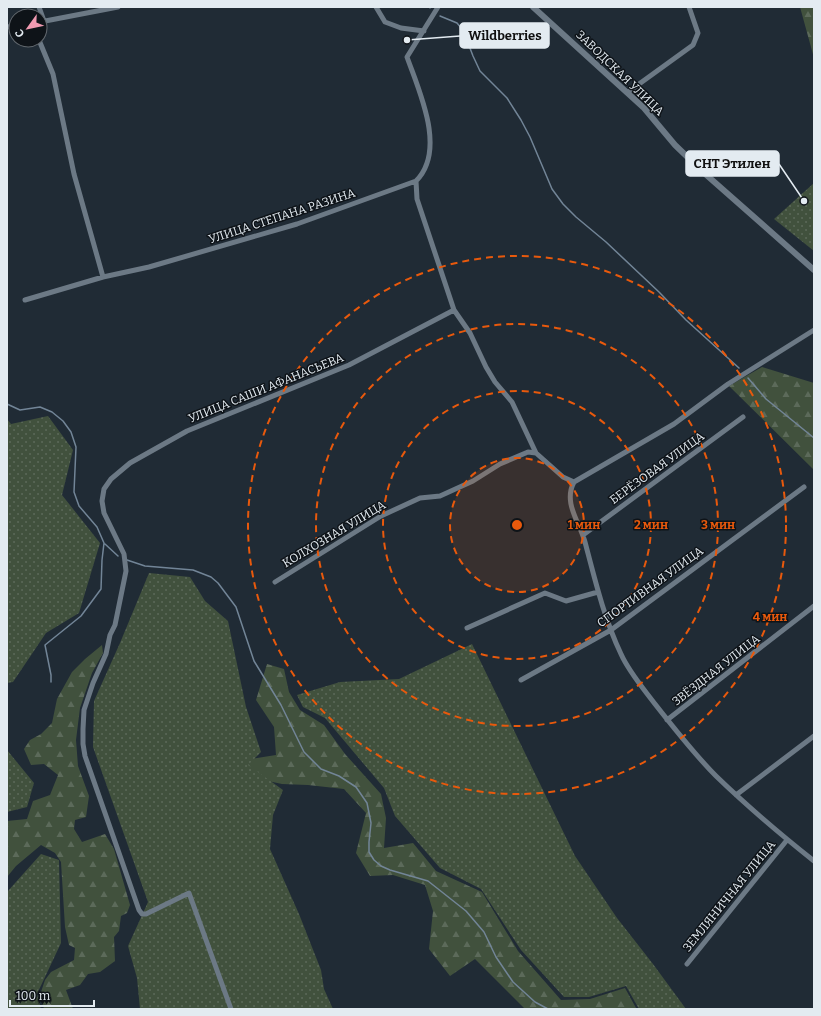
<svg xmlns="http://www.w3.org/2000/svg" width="821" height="1016" font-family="Bitter,serif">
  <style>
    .forest { fill: url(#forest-firs) }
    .garden { fill: url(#garden-dots) }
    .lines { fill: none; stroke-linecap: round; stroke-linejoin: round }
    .stream { stroke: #728597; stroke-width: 1.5 }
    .minor { stroke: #6c7985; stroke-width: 5 }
    .tertiary { stroke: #6c7985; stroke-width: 6 }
    .ring { fill: none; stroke: #e8590c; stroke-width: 2; stroke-dasharray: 7 5 }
    .labels { text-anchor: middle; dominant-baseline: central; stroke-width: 3; stroke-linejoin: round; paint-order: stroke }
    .street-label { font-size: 12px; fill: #e3ebf1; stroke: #0e1318 }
    .centre { fill: #e8590c; stroke: #0e1318; stroke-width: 2 }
    .ring-label { font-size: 12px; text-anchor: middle; font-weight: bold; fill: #e8590c; stroke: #0e1318; stroke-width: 3; stroke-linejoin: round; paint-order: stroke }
    .leader { fill: none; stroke: #e3ebf1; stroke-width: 1.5 }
    .callout-dot { fill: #e3ebf1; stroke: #0e1318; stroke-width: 1.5 }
    .callout { fill: #e3ebf1; stroke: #e3ebf1; stroke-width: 1.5 }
    .callout-label { font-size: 13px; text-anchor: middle; font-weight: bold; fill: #111 }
  </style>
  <defs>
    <pattern id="forest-firs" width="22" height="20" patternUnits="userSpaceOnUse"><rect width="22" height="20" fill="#41513d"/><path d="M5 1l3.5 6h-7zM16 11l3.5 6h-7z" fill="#5c6a5a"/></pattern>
    <pattern id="garden-dots" width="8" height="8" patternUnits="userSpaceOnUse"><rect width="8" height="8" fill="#41513d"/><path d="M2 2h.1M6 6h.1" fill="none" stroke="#5c6a5a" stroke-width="1.8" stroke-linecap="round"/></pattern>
  </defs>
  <rect width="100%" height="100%" fill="#202b35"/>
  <path class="forest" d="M 800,7 L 814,7 L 814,58 Z
    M 762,367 L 814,383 L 814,470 L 729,386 Z
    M 102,645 L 103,653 L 92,673 L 80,708 L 76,740 L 78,766 L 89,796 L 86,817 L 75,820 L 74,829 L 82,842 L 105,834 L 114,849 L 130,905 L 127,913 L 121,916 L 119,931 L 114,937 L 115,961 L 100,972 L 88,974 L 80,985 L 66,990 L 73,1009 L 44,1009 L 40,995 L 45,980 L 51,972 L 74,960 L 75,948 L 69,945 L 65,927 L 61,862 L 55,853 L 41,845 L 16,866 L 7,877 L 7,821 L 27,819 L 33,801 L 50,795 L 58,775 L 44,764 L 31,765 L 24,749 L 30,740 L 41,734 L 52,723 L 57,699 L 72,672 L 85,659 Z
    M 267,664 L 284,669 L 289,692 L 300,710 L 324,725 L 345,754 L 381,794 L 386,818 L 384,848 L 413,843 L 436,871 L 482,892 L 518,951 L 561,1000 L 590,999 L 625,988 L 636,1008 L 635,1009 L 525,1009 L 475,959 L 450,976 L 429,949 L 433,911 L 425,885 L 393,875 L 370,876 L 356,853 L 366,813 L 344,789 L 308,785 L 282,784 L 244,776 L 237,761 L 276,755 L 274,727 L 256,700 Z"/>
  <path class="garden" d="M 814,183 L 814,251 L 774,219 Z
    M 48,416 L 73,450 L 62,495 L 100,543 L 79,613 L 46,633 L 13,682 L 7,683 L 7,419 L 11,424 Z
    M 149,573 L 190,577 L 205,601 L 228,621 L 246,707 L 261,752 L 248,765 L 283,790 L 273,815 L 270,849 L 299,914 L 321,970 L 324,989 L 333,1009 L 140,1009 L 137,978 L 128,946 L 148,902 L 93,747 L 94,701 L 120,643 Z
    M 472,644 L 575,856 L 617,918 L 653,964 L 686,1009 L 639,1009 L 626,986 L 589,997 L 564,997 L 521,950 L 481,889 L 440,868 L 395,816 L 384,788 L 325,718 L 303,707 L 297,695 L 340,682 L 399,679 Z
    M 7,750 L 34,783 L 27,807 L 7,812 Z
    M 41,854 L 59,860 L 61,943 L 37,994 L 41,1009 L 7,1009 L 7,892 Z"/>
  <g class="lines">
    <path class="stream" d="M 430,7 L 430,8
      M 440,16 L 457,23 L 463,30 L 473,56 L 480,71 L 507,98 L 521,120 L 530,137 L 552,189 L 563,204 L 576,217 L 606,242 L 659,292 L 686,320 L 739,368
      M 748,378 L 766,399 L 814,438
      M 7,404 L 20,410 L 40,407 L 52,412 L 63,421 L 71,432 L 76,447 L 74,492 L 79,506 L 97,527 L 104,543 L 102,560 L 101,589 L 81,616 L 45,645 L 51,675 L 51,682
      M 105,544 L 118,556
      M 127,560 L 145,566 L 193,570 L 211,577 L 218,583 L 236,607 L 254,661 L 281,705 L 304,752 L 321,769 L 339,776 L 356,787 L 367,803 L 371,823 L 369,842 L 369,852 L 374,860 L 381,866 L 390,870 L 428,881 L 466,911 L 484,932 L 496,957 L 513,982 L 535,1002 L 548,1009"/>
    <path class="minor" d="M 39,7 L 44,21
      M 376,7 L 385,22 L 401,28 L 424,31
      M 40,22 L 118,7
      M 7,27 L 16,26
      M 39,40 L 53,74 L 74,174 L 103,277
      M 628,92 L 693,45 L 698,33 L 689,7
      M 416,181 L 417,199 L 454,310 L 470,333 L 486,367 L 495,382 L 512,402 L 536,453 L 563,477 L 574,482 C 563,503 579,521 585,542 C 595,580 604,618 621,654 C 629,672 643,688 655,704 C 673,727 695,755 716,776 C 747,806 780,834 814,861
      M 25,300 L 103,277 L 149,267 L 297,224 L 416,181 C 447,150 419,91 407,57 L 438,7
      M 574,482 L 674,424 L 728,384 L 814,330
      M 583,535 L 743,417
      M 275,582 L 381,516 L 420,498 L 440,496 L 473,481 L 500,464 L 528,452 L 536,453
      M 467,628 L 545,593 L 566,601 L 598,592
      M 521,680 L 611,630 L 804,487
      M 667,720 L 814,606
      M 736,795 L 814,736
      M 687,964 L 787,840
      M 231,1009 L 189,893 L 146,914 L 142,914 L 139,910 L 85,756 L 83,744 L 83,729 L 84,710 L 93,683 L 106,654 L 110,635 L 115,625 L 126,571 L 124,554 L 104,513 L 102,501 L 104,489 L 111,479 L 130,463 L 187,431 L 349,365 L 454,310"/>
    <path class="tertiary" d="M 533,7 L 644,108 L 675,145 L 703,172 L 814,270"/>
  </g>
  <circle cx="517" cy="525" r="67" fill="#e8590c" fill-opacity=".12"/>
  <g class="ring">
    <circle cx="517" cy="525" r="67"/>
    <circle cx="517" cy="525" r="134"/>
    <circle cx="517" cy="525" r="201"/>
    <circle cx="517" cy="525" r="269"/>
  </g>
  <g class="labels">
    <g class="street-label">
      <text transform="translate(620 73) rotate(44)">ЗАВОДСКАЯ УЛИЦА</text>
      <text transform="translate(282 216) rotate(-18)">УЛИЦА СТЕПАНА РАЗИНА</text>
      <text transform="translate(266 388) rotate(-22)">УЛИЦА САШИ АФАНАСЬЕВА</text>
      <text transform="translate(657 468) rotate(-36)">БЕРЁЗОВАЯ УЛИЦА</text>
      <text transform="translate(334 534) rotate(-31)">КОЛХОЗНАЯ УЛИЦА</text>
      <text transform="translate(650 587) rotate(-36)">СПОРТИВНАЯ УЛИЦА</text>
      <text transform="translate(716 670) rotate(-38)">ЗВЁЗДНАЯ УЛИЦА</text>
      <text transform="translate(729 896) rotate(-51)">ЗЕМЛЯНИЧНАЯ УЛИЦА</text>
    </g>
  </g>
  <circle cx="517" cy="525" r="6" class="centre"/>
  <g class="ring-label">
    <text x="584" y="529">1 мин</text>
    <text x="651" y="529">2 мин</text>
    <text x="718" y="529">3 мин</text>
    <text x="770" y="621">4 мин</text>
  </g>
  <path class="leader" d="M407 40L460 36M804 201L779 164"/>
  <g class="callout-dot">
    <circle cx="407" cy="40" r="4"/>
    <circle cx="804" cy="201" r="4"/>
  </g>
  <g class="callout">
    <rect x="460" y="23" width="89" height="25" rx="4"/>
    <rect x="686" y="151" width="93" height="25" rx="4"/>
  </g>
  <g class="callout-label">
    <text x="505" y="40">Wildberries</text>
    <text x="732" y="168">СНТ Этилен</text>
  </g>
  <rect width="821" height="1016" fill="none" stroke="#e3ebf1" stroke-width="16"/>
  <g transform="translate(28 28) rotate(237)"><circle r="19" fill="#0e1318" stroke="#63696f"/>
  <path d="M0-3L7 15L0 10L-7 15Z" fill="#f19ab1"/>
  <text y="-6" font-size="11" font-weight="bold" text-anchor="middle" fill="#e3ebf1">С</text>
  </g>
  <path d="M10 1000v6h84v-6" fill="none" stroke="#e3ebf1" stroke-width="2"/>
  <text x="16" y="1000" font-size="12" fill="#e3ebf1" stroke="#0e1318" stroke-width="3" paint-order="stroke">100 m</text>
</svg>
